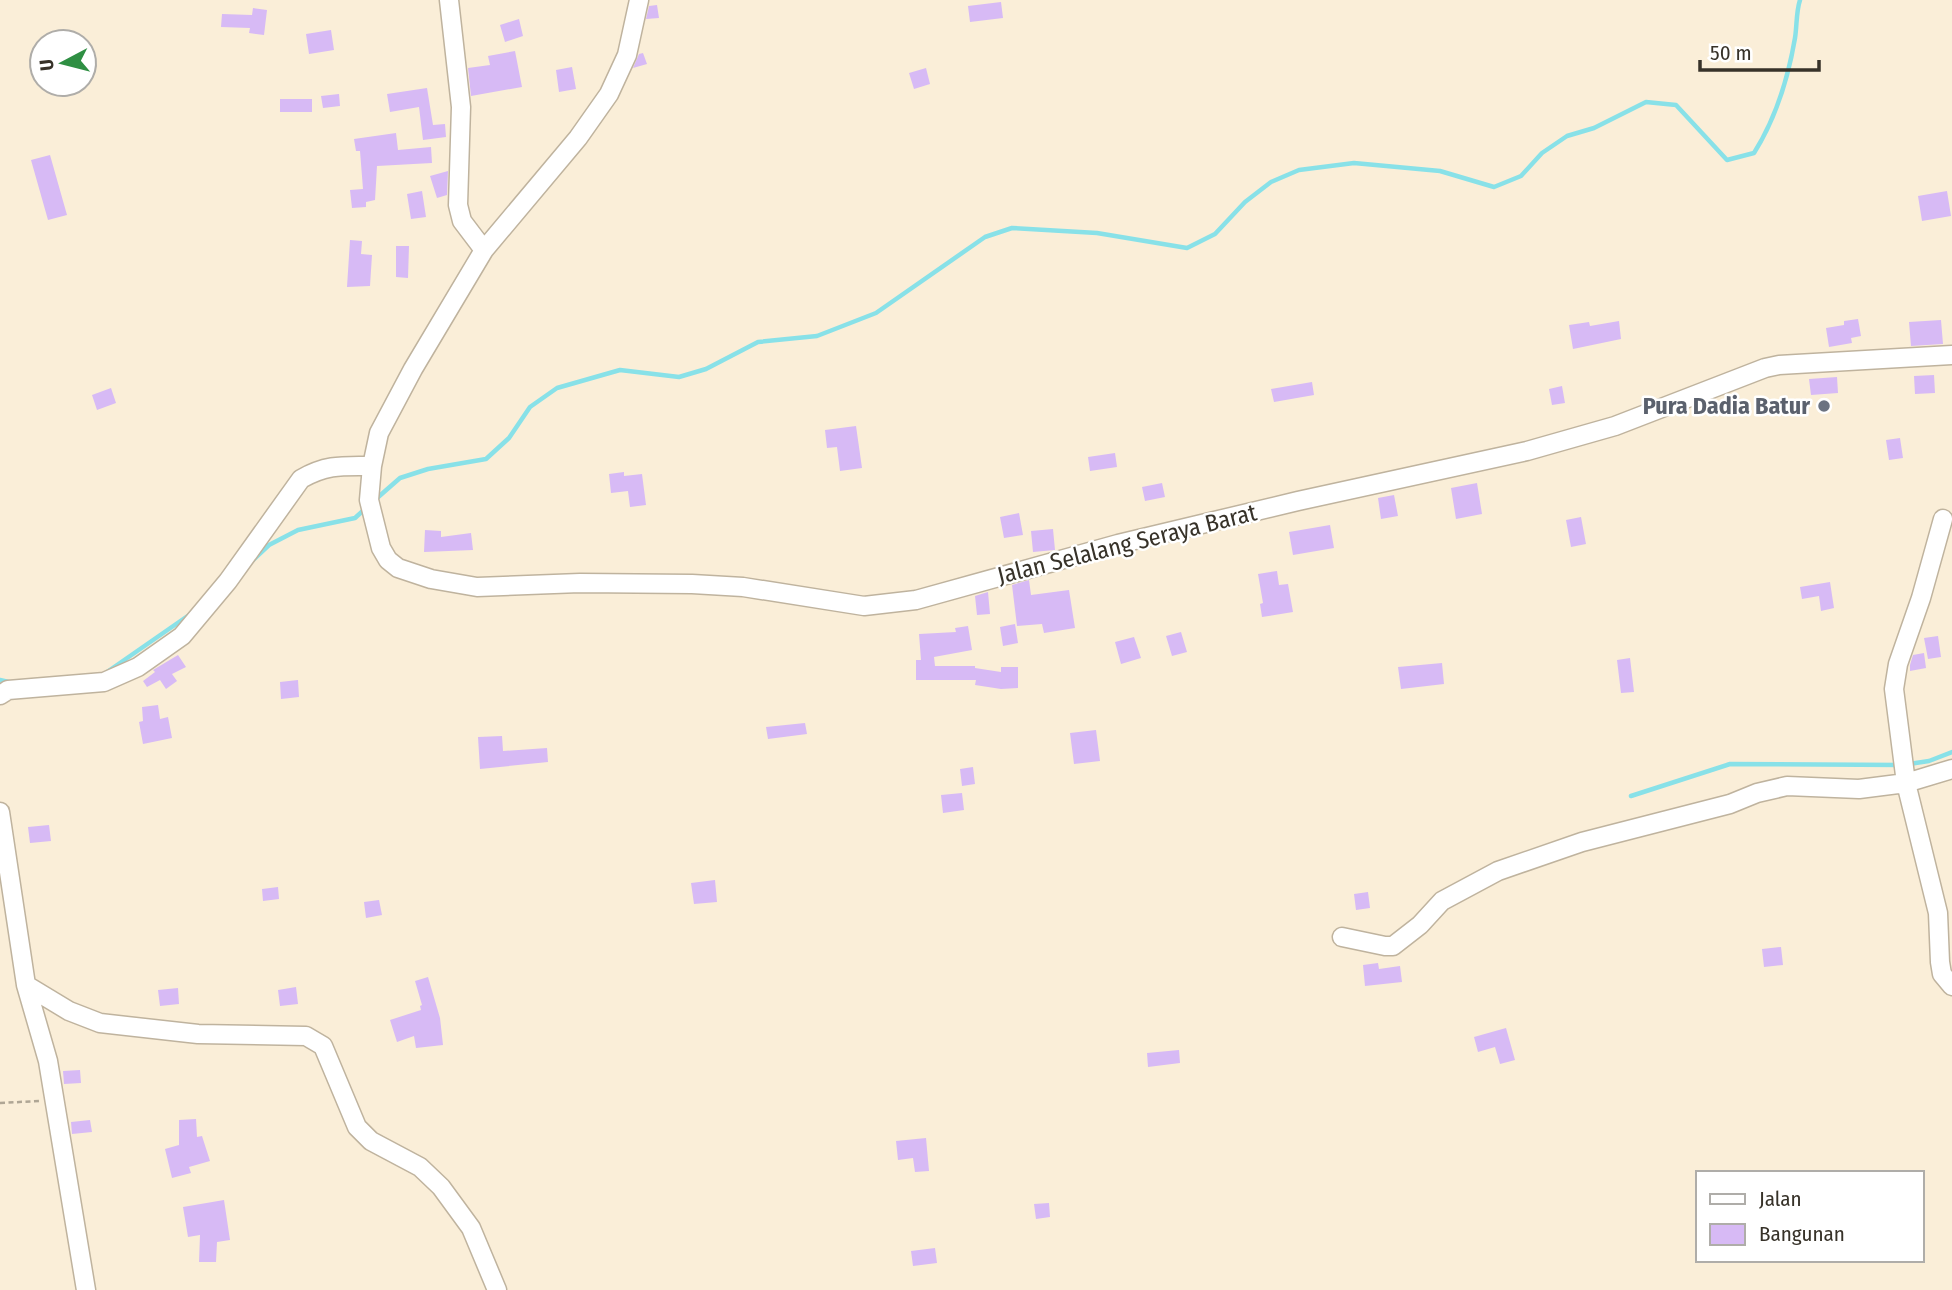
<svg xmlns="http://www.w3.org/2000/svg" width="1952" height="1290" font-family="'Fira Sans Condensed',sans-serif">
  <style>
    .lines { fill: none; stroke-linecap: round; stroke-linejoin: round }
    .stream { stroke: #88e1e8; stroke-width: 4.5 }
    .building { fill: #d7baf5 }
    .minor-casing { stroke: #bfb39e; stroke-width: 21 }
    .path { stroke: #afa695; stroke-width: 2.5; stroke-dasharray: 5 3.5; stroke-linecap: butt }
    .minor { stroke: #fff; stroke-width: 18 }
    .worship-dot { fill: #6b7280; stroke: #fff; stroke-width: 2.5 }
    .labels { text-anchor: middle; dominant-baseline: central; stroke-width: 5; stroke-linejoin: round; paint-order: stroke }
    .worship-label { font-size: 24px; font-weight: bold; fill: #5b616d; stroke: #fff; text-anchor: end }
    .street-label { font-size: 24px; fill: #373229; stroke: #fff }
  </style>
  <rect width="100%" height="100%" fill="#faeed8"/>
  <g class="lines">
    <path class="stream" d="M 376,499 L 400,478 L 428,469 L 486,459 L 509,438 L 530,407 L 557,388 L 620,370 L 679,377 L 706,369 L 758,342 L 817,336 L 876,313 L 985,237 L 1012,228 L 1097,233 L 1187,248 L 1215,234 L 1245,202 L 1271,182 L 1299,170 L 1354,163 L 1440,171 L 1494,187 L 1521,176 L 1542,153 L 1567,136 L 1594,128 L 1646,102 L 1676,105 L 1727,160 L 1754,153 C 1776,118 1788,79 1795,38 C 1797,26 1796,12 1800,0
      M 251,562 L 269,545 L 298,530 L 355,518 L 367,507
      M 107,672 L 192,613
      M 0,680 L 13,683
      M 1909,764 L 1929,761 L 1952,752
      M 1631,796 L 1730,764 L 1901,765"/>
  </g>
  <path class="building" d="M 1001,2 L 1003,18 L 970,22 L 968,6 Z
    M 657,5 L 659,18 L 646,19 L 649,6 Z
    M 253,8 L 267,10 L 264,35 L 249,33 L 250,28 L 221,27 L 222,14 L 252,15 Z
    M 519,19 L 523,36 L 505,42 L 500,25 Z
    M 331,30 L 334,50 L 309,54 L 306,34 Z
    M 515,51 L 522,87 L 471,96 L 468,68 L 490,65 L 488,56 Z
    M 643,53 L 647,64 L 633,68 L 639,54 Z
    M 572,67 L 576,89 L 559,92 L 556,70 Z
    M 926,68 L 930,84 L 914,89 L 909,73 Z
    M 427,88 L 433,125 L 445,124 L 446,137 L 423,140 L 419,107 L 390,112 L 387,94 Z
    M 339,94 L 340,106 L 323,108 L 321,96 Z
    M 280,99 L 312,99 L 312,112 L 280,112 Z
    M 396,133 L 398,150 L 431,147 L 432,163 L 377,166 L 375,200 L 366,202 L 366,207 L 352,208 L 350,190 L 363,189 L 360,151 L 356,151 L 354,139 Z
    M 50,155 L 67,215 L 48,220 L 31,160 Z
    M 448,171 L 447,195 L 437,198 L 430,176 Z
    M 422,191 L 426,217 L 411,219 L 407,194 Z
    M 1947,191 L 1951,216 L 1922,221 L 1918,196 Z
    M 350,240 L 362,241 L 361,254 L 372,255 L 370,286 L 347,287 Z
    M 396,246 L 409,246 L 408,278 L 396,277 Z
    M 1858,319 L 1861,336 L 1851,338 L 1852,343 L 1829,347 L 1826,328 L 1844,325 L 1844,321 Z
    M 1941,320 L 1943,344 L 1911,346 L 1909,322 Z
    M 1619,321 L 1621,339 L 1573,349 L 1569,325 L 1589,322 L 1590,326 Z
    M 1934,375 L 1935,393 L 1915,394 L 1914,376 Z
    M 1837,377 L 1838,393 L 1811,395 L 1809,379 Z
    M 1312,382 L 1314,395 L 1274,402 L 1271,389 Z
    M 1562,386 L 1565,403 L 1552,405 L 1549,389 Z
    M 111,388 L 116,403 L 97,410 L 92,395 Z
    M 856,426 L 862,468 L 840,471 L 837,447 L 827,448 L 825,430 Z
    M 1900,438 L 1903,458 L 1889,460 L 1886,440 Z
    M 1115,453 L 1117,467 L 1090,471 L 1088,457 Z
    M 624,472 L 624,476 L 642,474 L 646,505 L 630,507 L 628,491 L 611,493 L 609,474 Z
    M 1162,483 L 1165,497 L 1145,501 L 1142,487 Z
    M 1477,483 L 1482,514 L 1456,519 L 1451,488 Z
    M 1394,495 L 1398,516 L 1381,519 L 1378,498 Z
    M 1019,513 L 1023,535 L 1004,538 L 1000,517 Z
    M 1581,517 L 1586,544 L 1571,547 L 1566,520 Z
    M 1330,525 L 1334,548 L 1293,555 L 1289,532 Z
    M 1053,529 L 1055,550 L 1033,552 L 1031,531 Z
    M 425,530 L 441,531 L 441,537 L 471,533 L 473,550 L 424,552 Z
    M 1277,571 L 1279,585 L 1288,584 L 1293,612 L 1262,617 L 1260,604 L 1263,603 L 1258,574 Z
    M 1029,580 L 1031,595 L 1069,590 L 1075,628 L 1044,633 L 1042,624 L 1017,626 L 1012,585 Z
    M 1830,582 L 1834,608 L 1821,611 L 1819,596 L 1802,599 L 1800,587 Z
    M 988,592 L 990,614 L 977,615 L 975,596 Z
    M 1015,624 L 1018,643 L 1003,646 L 1000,627 Z
    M 968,626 L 972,650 L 934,657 L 935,666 L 975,666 L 975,668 L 1001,672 L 1001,667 L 1018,667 L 1018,688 L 1001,689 L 975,685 L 976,680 L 916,680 L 916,660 L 921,660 L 919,634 L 956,632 L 955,628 Z
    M 1181,632 L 1187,652 L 1172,656 L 1166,636 Z
    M 1938,636 L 1941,657 L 1928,659 L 1924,638 Z
    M 1134,637 L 1141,658 L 1121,664 L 1115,642 Z
    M 1924,653 L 1926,668 L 1910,671 L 1910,665 L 1913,655 Z
    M 178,655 L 186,667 L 172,674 L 177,681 L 166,689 L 160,680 L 147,687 L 143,681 L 155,672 L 153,670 Z
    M 1630,658 L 1634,692 L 1621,693 L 1617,660 Z
    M 1442,663 L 1444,684 L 1401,689 L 1398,667 Z
    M 298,680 L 299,697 L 281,699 L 280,682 Z
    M 158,705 L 160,719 L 168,717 L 172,738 L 143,744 L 139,722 L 143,721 L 142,707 Z
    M 805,723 L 807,734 L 768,739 L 766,727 Z
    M 1096,730 L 1100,761 L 1074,764 L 1070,733 Z
    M 502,736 L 503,751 L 547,748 L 548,762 L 480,769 L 478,737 Z
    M 973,767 L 975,784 L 962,786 L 960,769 Z
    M 962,793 L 964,810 L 943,813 L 941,795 Z
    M 49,825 L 51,841 L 30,843 L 28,827 Z
    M 715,880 L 717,902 L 694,904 L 691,883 Z
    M 278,887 L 279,899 L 263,901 L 262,889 Z
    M 1368,892 L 1370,908 L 1356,910 L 1354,894 Z
    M 379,900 L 382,915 L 366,918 L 364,902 Z
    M 1781,947 L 1783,965 L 1764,967 L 1762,949 Z
    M 1378,963 L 1379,969 L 1400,966 L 1402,982 L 1365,986 L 1363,965 Z
    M 428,977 L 440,1018 L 443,1045 L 416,1048 L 414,1036 L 397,1042 L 390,1020 L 421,1010 L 420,1006 L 422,1005 L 415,981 Z
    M 296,987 L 298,1004 L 280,1006 L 278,990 Z
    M 178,988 L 179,1004 L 160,1006 L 158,990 Z
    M 1506,1028 L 1515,1060 L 1500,1064 L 1495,1047 L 1478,1052 L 1474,1037 Z
    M 1179,1050 L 1180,1063 L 1148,1067 L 1147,1053 Z
    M 80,1070 L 81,1083 L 64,1084 L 63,1071 Z
    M 196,1119 L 197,1137 L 202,1136 L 210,1161 L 189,1167 L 191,1173 L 172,1178 L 165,1149 L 179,1145 L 179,1120 Z
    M 90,1120 L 92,1132 L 72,1134 L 71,1122 Z
    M 926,1138 L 929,1171 L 915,1172 L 913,1158 L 898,1160 L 896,1141 Z
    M 224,1200 L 230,1240 L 217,1242 L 216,1262 L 199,1262 L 200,1235 L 188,1237 L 183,1207 Z
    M 1049,1203 L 1050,1217 L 1036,1219 L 1034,1204 Z
    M 935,1248 L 937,1263 L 913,1266 L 911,1251 Z"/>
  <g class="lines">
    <defs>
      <path id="minor" d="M 449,0 L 461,107 L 458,205 L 462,221 L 484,250
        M 639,0 L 627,55 L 609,94 L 578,138 L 484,250 L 413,369 L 379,433 L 372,466 L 369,500 L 381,548 L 388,560 L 398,568 L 431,579 L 477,587 L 580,583 L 692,584 L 743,587 L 864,606 L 916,600 L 1118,544 L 1298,501 L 1527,451 L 1615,426 L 1765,368 L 1779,365 L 1952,355
        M 1943,519 L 1921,598 L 1898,664 L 1894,689 L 1906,783 L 1938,913 L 1940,962 L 1942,974 L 1952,986
        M 0,695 L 8,690 L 104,682 L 138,667 L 182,636 L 228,581 L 301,479 C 327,464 343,466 372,466
        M 0,812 L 26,985 L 69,1011 L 100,1023 L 198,1034 L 306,1036 L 323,1046 L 357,1127 L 371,1141 L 420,1167 L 441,1187 L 471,1228 L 497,1290
        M 1342,937 L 1385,946 L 1393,946 L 1420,925 L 1442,901 L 1498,871 L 1582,842 L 1730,804 L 1757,793 L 1787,786 L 1859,789 L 1906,783 L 1952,769
        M 26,985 L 48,1061 L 86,1290"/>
    </defs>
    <use href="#minor" class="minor-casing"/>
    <path class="path" d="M 0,1103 L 39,1101"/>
    <use href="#minor" class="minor"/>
  </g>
  <circle class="worship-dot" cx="1824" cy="406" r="7"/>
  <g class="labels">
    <g class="worship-label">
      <text x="1810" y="406">Pura Dadia Batur</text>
    </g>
    <g class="street-label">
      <text transform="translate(1127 544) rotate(-14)">Jalan Selalang Seraya Barat</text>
    </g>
  </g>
  <rect x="1696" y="1171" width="228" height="91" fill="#ffffff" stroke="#afada9" stroke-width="2"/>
  <rect x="1710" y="1194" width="35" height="10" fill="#ffffff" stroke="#afada9" stroke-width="2"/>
  <text x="1759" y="1206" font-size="21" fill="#373229">Jalan</text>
  <rect x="1710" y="1224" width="35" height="21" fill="#d7baf5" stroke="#afada9" stroke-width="2"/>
  <text x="1759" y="1241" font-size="21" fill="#373229">Bangunan</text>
  <g transform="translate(63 63) rotate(263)"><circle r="33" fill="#ffffff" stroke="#afada9" stroke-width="2"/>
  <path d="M0-5L12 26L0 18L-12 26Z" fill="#2f8f43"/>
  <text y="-10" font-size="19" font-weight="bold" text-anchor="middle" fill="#373229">U</text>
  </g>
  <path d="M1700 60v10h119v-10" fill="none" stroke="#373229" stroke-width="3.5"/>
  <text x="1710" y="60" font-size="21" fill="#373229" stroke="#ffffff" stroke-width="5" paint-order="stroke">50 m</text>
</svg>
